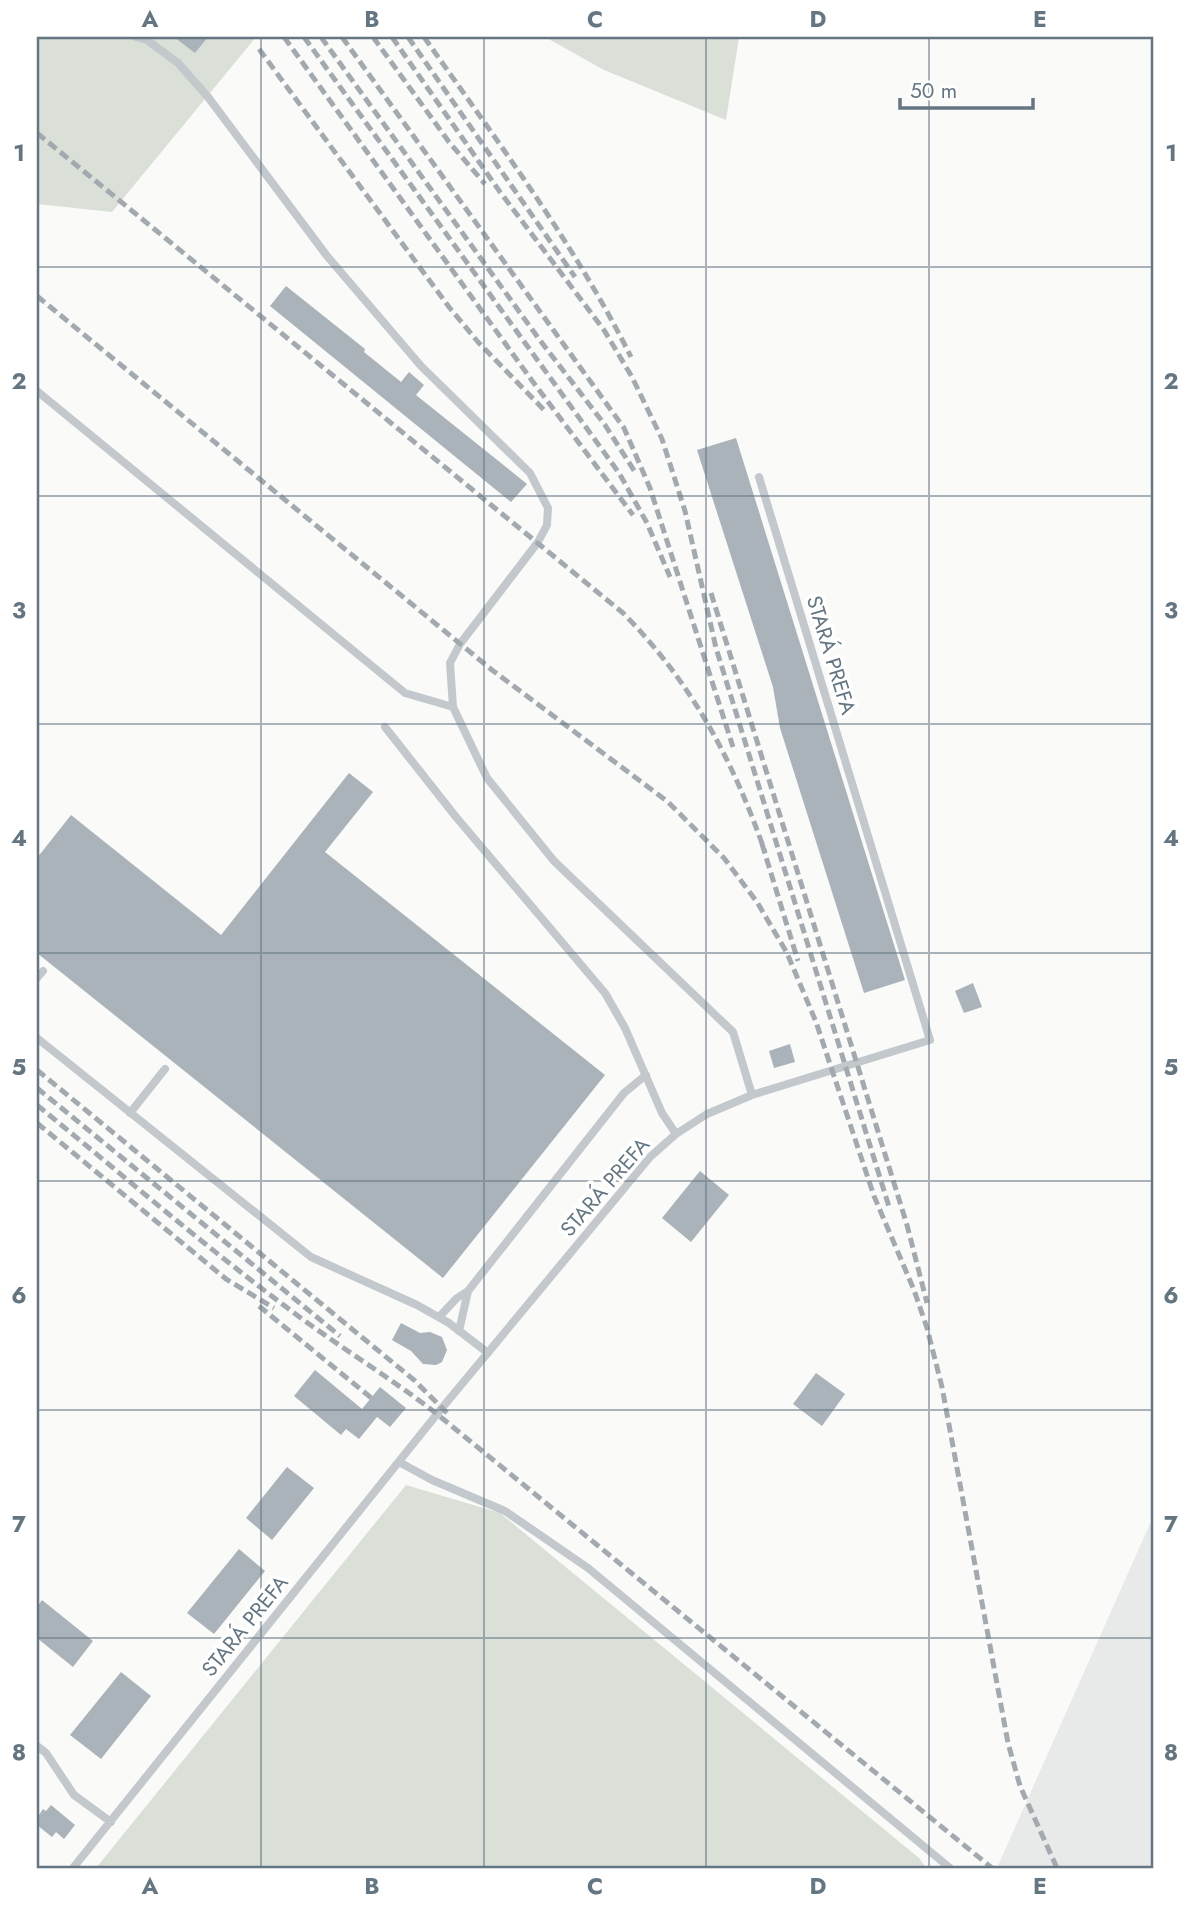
<svg xmlns="http://www.w3.org/2000/svg" width="1190" height="1905" font-family="Jost,sans-serif">
  <style>
    .built { fill: #e8e9e9 }
    .green { fill: #dadfd7 }
    .building { fill: #aab3b9 }
    .lines { fill: none; stroke-linecap: round; stroke-linejoin: round }
    .lane { stroke: #c3c8cc; stroke-width: 8 }
    .rail { stroke: #a2aab0; stroke-width: 5; stroke-dasharray: 10 5; stroke-linecap: butt }
    .grid { fill: none; stroke: #657683; stroke-width: 2; stroke-opacity: 0.55 }
    .labels { text-anchor: middle; dominant-baseline: central; stroke-width: 7; stroke-linejoin: round; paint-order: stroke }
    .street-label { font-size: 21px; fill: #657683; stroke: #fff }
    .neatline { fill: none; stroke: #657683; stroke-width: 2.5 }
    .grid-label { font-size: 23px; text-anchor: middle; font-weight: bold; fill: #657683 }
  </style>
  <rect width="100%" height="100%" fill="#fafaf8"/>
  <path class="built" d="M 1153,1517 L 1153,1868 L 997,1868 Z"/>
  <path class="green" d="M 37,37 L 256,37 L 112,212 L 37,204 Z
    M 545,37 L 739,37 L 726,120 L 604,70 Z
    M 406,1485 L 500,1513 L 919,1858 L 926,1868 L 96,1868 Z"/>
  <path class="building" d="M 174,37 L 208,37 L 195,53 Z
    M 286,286 L 365,349 L 364,352 L 401,382 L 409,372 L 424,385 L 416,395 L 527,484 L 511,502 L 270,306 Z
    M 736,438 L 905,980 L 864,993 L 780,728 L 773,687 L 697,450 Z
    M 349,773 L 373,792 L 325,852 L 605,1075 L 443,1278 L 37,953 L 37,858 L 71,815 L 221,935 Z
    M 973,983 L 982,1007 L 964,1013 L 955,991 Z
    M 790,1044 L 795,1062 L 774,1068 L 769,1051 Z
    M 700,1171 L 729,1195 L 691,1242 L 662,1218 Z
    M 401,1323 L 420,1333 L 430,1332 L 442,1337 L 447,1350 L 442,1362 L 436,1365 L 423,1364 L 411,1351 L 392,1340 Z
    M 315,1370 L 362,1409 L 380,1387 L 406,1408 L 390,1427 L 377,1417 L 359,1439 L 346,1429 L 341,1435 L 294,1396 Z
    M 816,1373 L 845,1394 L 822,1426 L 793,1404 Z
    M 287,1467 L 314,1488 L 272,1540 L 246,1518 Z
    M 239,1549 L 265,1571 L 214,1634 L 187,1613 Z
    M 42,1600 L 93,1641 L 73,1667 L 37,1638 L 37,1607 Z
    M 121,1672 L 151,1696 L 101,1759 L 70,1735 Z
    M 51,1805 L 75,1825 L 64,1839 L 56,1832 L 52,1837 L 37,1825 L 37,1818 L 43,1809 L 46,1811 Z"/>
  <g class="lines">
    <path class="lane" d="M 136,37 L 147,40 L 178,63 L 208,97 L 327,256 L 421,366 L 530,473 L 548,508 L 547,525 L 538,542 L 460,644 L 450,663 L 453,707 L 487,778 L 554,861 L 733,1032 L 752,1095
      M 37,391 L 405,693 L 453,707
      M 385,727 L 456,817 L 605,993 L 625,1028 L 662,1113 L 676,1134
      M 37,978 L 43,971
      M 37,1038 L 311,1257 L 417,1305 L 449,1323 L 488,1353
      M 130,1113 L 165,1069
      M 439,1317 L 457,1298 L 468,1291 L 624,1093 L 646,1075
      M 459,1331 L 468,1291
      M 399,1462 L 432,1480 L 505,1511 L 588,1568 L 950,1868
      M 37,1746 L 46,1753 L 74,1795 L 111,1822
      M 73,1868 L 437,1414 L 650,1157 L 676,1134 L 707,1114 L 752,1095 L 930,1040 L 759,477"/>
    <path class="rail" d="M 284,37 L 533,382 L 633,515
      M 304,37 L 619,473 L 647,523 L 670,577
      M 321,37 L 539,339 L 605,425 L 635,472
      M 342,37 L 624,428 L 650,488 L 733,747
      M 373,37 L 449,142 L 485,184
      M 392,37 L 500,192 L 604,330 L 632,377 L 662,439 L 685,511 L 716,648 L 890,1210
      M 408,37 L 575,277
      M 424,37 C 497,141 574,243 631,357
      M 259,49 L 449,307 L 478,342 L 545,411
      M 37,133 L 623,613 C 692,683 733,760 765,852
      M 37,296 L 492,670 L 668,802 L 724,858 L 757,902 L 787,953 L 816,1022 L 874,1196 L 914,1290 L 927,1328 L 942,1387 L 1008,1743 L 1020,1786 L 1057,1868
      M 711,593 L 907,1225 L 927,1303
      M 762,844 L 798,961
      M 37,1070 L 414,1380 L 447,1413
      M 37,1088 L 340,1336
      M 37,1105 C 118,1171 197,1240 281,1303 C 331,1342 387,1375 437,1414 L 992,1868
      M 37,1123 L 226,1279 L 274,1308
      M 259,1306 L 375,1401"/>
  </g>
  <path class="grid" d="M 261,37 L 261,1868M 484,37 L 484,1868M 706,37 L 706,1868M 929,37 L 929,1868M 37,267 L 1153,267M 37,496 L 1153,496M 37,724 L 1153,724M 37,953 L 1153,953M 37,1181 L 1153,1181M 37,1410 L 1153,1410M 37,1638 L 1153,1638"/>
  <g class="labels">
    <g class="street-label">
      <text transform="translate(831 655) rotate(73)">STARÁ PREFA</text>
      <text transform="translate(605 1187) rotate(-49)">STARÁ PREFA</text>
      <text transform="translate(245 1626) rotate(-51)">STARÁ PREFA</text>
    </g>
  </g>
  <rect width="1190" height="1905" fill="none" stroke="#ffffff" stroke-width="77"/>
  <path d="M900 98v10h133v-10" fill="none" stroke="#657683" stroke-width="3.5"/>
  <text x="910" y="98" font-size="21" fill="#657683" stroke="#ffffff" stroke-width="5" paint-order="stroke">50 m</text>
  <rect x="38" y="38" width="1114" height="1829" class="neatline"/>
  <g class="grid-label">
    <text x="150" y="27">A</text>
    <text x="372" y="27">B</text>
    <text x="595" y="27">C</text>
    <text x="818" y="27">D</text>
    <text x="1040" y="27">E</text>
    <text x="19" y="161">1</text>
    <text x="1171" y="161">1</text>
    <text x="19" y="389">2</text>
    <text x="1171" y="389">2</text>
    <text x="19" y="618">3</text>
    <text x="1171" y="618">3</text>
    <text x="19" y="846">4</text>
    <text x="1171" y="846">4</text>
    <text x="19" y="1075">5</text>
    <text x="1171" y="1075">5</text>
    <text x="19" y="1303">6</text>
    <text x="1171" y="1303">6</text>
    <text x="19" y="1532">7</text>
    <text x="1171" y="1532">7</text>
    <text x="19" y="1760">8</text>
    <text x="1171" y="1760">8</text>
    <text x="150" y="1894">A</text>
    <text x="372" y="1894">B</text>
    <text x="595" y="1894">C</text>
    <text x="818" y="1894">D</text>
    <text x="1040" y="1894">E</text>
  </g>
</svg>
